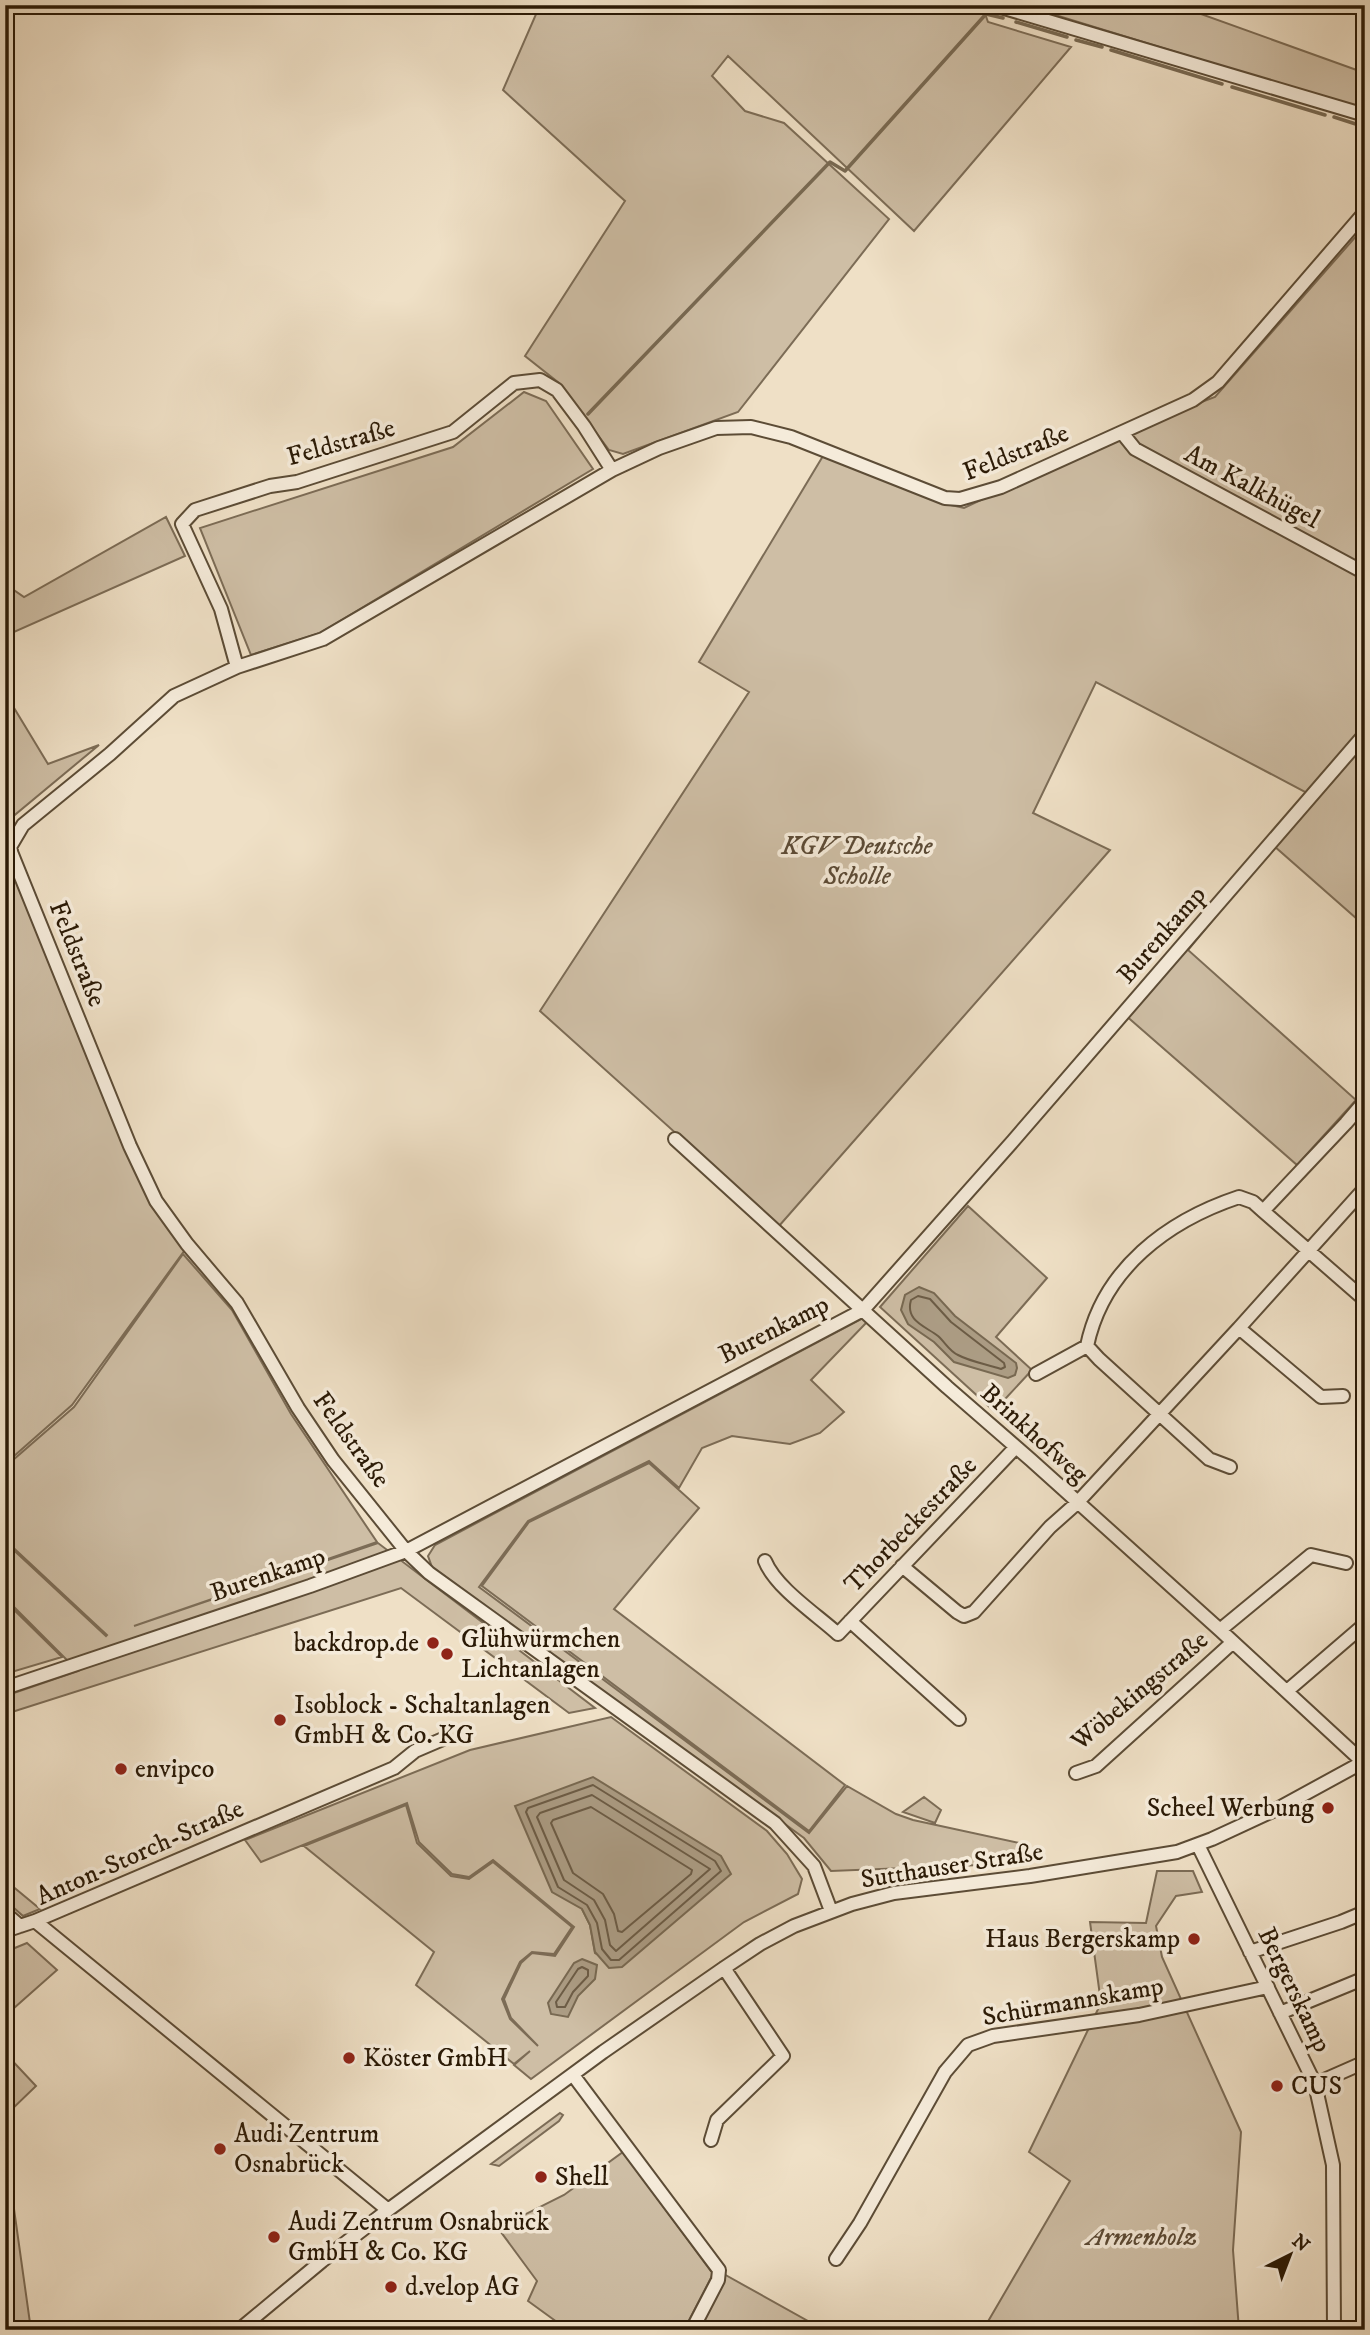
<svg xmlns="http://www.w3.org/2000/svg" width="1370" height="2335" font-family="'IM FELL DW Pica',serif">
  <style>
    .green { fill: #cebea5; stroke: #7c6c56; stroke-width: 2; fill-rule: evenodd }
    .water { fill: #ac9d85; stroke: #786952; stroke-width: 2 }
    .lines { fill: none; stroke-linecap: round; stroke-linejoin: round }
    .shore { stroke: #6c5c46; stroke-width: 2 }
    .stream { stroke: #786952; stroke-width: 3.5 }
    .minor-casing { stroke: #5c4c36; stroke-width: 16 }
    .minor { stroke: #f5ebda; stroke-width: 12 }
    .poi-dot { fill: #8f2418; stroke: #f5ebda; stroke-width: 2.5 }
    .labels { text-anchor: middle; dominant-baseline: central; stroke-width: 7; stroke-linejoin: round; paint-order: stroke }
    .street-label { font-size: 26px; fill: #2b1a06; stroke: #f5ebda }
    .park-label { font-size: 26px; font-style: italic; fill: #5c4b36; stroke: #f5ebda }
    .poi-label { font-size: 26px; fill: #2b1a06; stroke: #f5ebda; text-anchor: start }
  </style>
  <rect width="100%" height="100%" fill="#efe0c6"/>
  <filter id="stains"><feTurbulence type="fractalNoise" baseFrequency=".00286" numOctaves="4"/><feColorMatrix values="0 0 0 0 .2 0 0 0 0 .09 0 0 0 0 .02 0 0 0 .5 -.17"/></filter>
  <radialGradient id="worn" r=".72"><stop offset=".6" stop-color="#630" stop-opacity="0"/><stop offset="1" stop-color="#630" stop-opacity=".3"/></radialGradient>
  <path class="green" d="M 540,5 L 975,5 L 983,8 L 988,22 L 1071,47 L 914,231 L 728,56 L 712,76 L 745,111 L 784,123 L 889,219 L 738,412 L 623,454 L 609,450 L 559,383 L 525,356 L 625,201 L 503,90 Z
    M 1038,5 L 1176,5 L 1365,73 L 1365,110 L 1052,14 Z
    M 1365,226 L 1365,926 L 1274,846 L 1188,950 L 1356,1100 L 1297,1165 L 1124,1014 L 1311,795 L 1096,682 L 1033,813 L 1110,850 L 779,1226 L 540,1011 L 749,692 L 699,662 L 823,456 L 951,505 L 964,508 L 1141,425 L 1215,397 Z
    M 524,392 L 546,401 L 593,469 L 320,633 L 251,655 L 200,528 L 453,447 Z
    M 166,517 L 185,556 L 5,636 L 5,584 L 24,597 Z
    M 5,693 L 48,764 L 99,745 L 5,823 Z
    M 5,855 L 153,1190 L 190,1243 L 72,1405 L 5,1464 Z
    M 968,1206 L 1047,1278 L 996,1337 L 1032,1370 L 994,1411 L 880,1307 Z
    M 183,1254 L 232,1310 L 291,1414 L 377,1542 L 134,1626 L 378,1543 L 595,1708 L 569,1713 L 401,1588 L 12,1712 L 5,1696 L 78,1671 L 5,1598 L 5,1542 L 106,1636 L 107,1635 L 5,1540 L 5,1467 L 74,1407 Z
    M 863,1318 L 867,1322 L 811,1380 L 844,1412 L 820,1433 L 790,1444 L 732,1436 L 702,1448 L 679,1488 L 649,1461 L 528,1521 L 479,1587 L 809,1833 L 847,1786 L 896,1814 L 913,1820 L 1024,1844 L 1030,1863 L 831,1871 L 804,1838 L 432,1567 L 428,1556 L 435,1545 Z
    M 649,1463 L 699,1508 L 614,1609 L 845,1785 L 809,1831 L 482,1586 L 529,1522 Z
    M 5,1601 L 62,1657 L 5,1674 Z
    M 611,1717 L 767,1831 L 787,1854 L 802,1879 L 798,1894 L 744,1922 L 531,2079 L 514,2065 L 530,2051 L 514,2064 L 416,1985 L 434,1952 L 304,1846 L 406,1805 L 417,1843 L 451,1876 L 469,1879 L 493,1862 L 572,1927 L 554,1954 L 532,1952 L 520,1962 L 502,1999 L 510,2019 L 538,2046 L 511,2018 L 504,1999 L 521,1963 L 532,1953 L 555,1956 L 574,1927 L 493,1860 L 469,1877 L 452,1874 L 419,1842 L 407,1803 L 261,1862 L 245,1840 L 470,1750 ZM 582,1909 L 622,1967 L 595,1953 L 590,1925 Z
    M 924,1797 L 941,1810 L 935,1823 L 903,1812 Z
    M 1157,1871 L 1193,1871 L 1202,1892 L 1176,1896 L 1156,1926 L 1162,1957 L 1241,2132 L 1233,2250 L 1239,2330 L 983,2330 L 1070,2181 L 1029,2152 L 1101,2003 L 1090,1922 L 1146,1923 Z
    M 5,1880 L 40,1909 L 23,1916 L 5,1900 Z
    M 27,1943 L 57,1970 L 5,2016 L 5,1952 Z
    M 5,2053 L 36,2086 L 7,2114 Z
    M 560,2113 L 563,2115 L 559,2121 L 499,2166 L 491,2164 Z
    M 5,2145 L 31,2330 L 5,2330 Z
    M 623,2152 L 713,2274 L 684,2330 L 568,2330 L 528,2301 L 537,2281 L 498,2228 L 564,2195 Z
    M 722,2273 L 824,2330 L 692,2330 Z"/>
  <path class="water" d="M 919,1287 L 934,1293 L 955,1316 L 1016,1363 L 1017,1368 L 1015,1375 L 1008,1378 L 954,1362 L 934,1342 L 908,1324 L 901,1310 L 905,1295 Z
    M 593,1777 L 721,1856 L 731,1874 L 622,1967 L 609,1968 L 595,1952 L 590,1925 L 582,1909 L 552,1892 L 515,1806 Z
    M 582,1959 L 597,1965 L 595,1979 L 578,1996 L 568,2017 L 551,2014 L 548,2003 L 574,1963 Z"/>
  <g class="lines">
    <path class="shore" d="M 918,1296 L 930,1299 L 951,1322 L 1004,1363 L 1005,1367 L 1001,1369 C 987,1364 971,1362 958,1355 C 949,1351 945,1342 938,1336 C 925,1326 905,1321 911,1300 Z
      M 593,1785 L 715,1861 L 721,1871 L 619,1960 L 611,1960 L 602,1949 L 597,1923 L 587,1905 L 558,1887 L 526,1812 L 528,1808 Z
      M 592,1795 L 710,1869 L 616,1951 L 610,1945 L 605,1920 L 594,1900 L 564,1880 L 537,1817 L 540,1813 Z
      M 591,1807 L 692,1870 L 691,1874 L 622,1932 L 618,1931 L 614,1914 L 603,1894 L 573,1873 L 551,1823 L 553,1820 Z
      M 582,1967 L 588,1970 L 588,1976 L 573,1992 L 565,2007 L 557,2007 L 556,2002 L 578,1969 Z"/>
    <path class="stream" d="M 1016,22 L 1067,37
      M 1076,40 L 1102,47
      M 1111,50 L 1222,84
      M 1232,87 L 1325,115
      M 1334,117 L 1365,127
      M 588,414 L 830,162 L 845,171 L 986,14 L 1003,18"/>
    <defs>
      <path id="minor" d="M 994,5 L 1365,115
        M 1123,434 L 1135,449 L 1365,573
        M 237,667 L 221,609 L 182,524 L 195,510 L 270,486 L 297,482 L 453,432 L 514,383 L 540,380 L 557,390 L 584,426 L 612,470
        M 11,852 L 130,1146 L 156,1201 L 187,1244 L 237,1303 L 298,1408 L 333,1460 L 406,1551 L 429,1573 L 775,1823 L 814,1866 L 831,1911
        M 5,874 L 11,851 L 10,847 L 23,825 L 110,754 L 174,696 L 237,667 L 323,639 L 612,470 L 659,448 L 716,428 L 751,427 L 791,437 L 945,498 L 960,499 L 1001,487 L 1193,400 L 1218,382 L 1365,212
        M 675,1139 L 947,1387 L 1031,1460 L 1220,1630 L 1363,1762
        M 1263,1211 L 1346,1123 L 1365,1101
        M 1087,1346 L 1099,1359 L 1209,1459 L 1230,1467
        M 1036,1374 L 1087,1346 C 1103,1269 1167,1221 1239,1197 L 1253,1202 L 1263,1211 L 1365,1300
        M 1343,1396 L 1321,1397 L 1239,1328 L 1365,1188
        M 765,1561 C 776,1588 816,1614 838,1634 L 1016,1447
        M 902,1566 L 957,1612 L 964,1616 L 974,1612 L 1050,1527 L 1077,1503 L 1239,1328
        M 850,1621 L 959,1719
        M 1220,1630 L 1311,1555 L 1346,1563
        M 5,1688 L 310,1586 L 406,1551 L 863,1310 L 1013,1141 L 1365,734
        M 1287,1691 L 1365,1624
        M 1076,1773 L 1096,1766 L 1233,1642
        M 1198,1845 L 1315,2084 L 1333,2165 L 1334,2330
        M 5,1913 L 20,1926
        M 35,1921 L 388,2210
        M 5,1931 L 35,1921 L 394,1768 L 415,1751 L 443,1739
        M 1250,1952 L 1341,1922 L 1365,1912
        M 1280,2013 L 1365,1978
        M 573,2075 L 719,2270 L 718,2280 L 692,2330
        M 1315,2084 L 1365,2062
        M 711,2140 L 717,2120 L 783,2056 L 724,1968
        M 836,2259 L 860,2223 L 945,2072 L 968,2045 L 993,2036 L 1139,2015 L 1268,1987
        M 239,2330 L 322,2261 L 388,2210 L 603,2052 L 724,1968 L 760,1944 L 794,1926 L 852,1904 L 894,1893 L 1030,1876 L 1177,1852 L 1212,1839 L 1279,1808 L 1365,1761"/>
    </defs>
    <use href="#minor" class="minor-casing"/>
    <use href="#minor" class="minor"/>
  </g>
  <g class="poi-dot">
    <circle cx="433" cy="1643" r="7"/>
    <circle cx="447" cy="1654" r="7"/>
    <circle cx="280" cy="1720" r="7"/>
    <circle cx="121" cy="1769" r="7"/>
    <circle cx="1328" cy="1808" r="7"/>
    <circle cx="1194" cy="1939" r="7"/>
    <circle cx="349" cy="2058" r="7"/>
    <circle cx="1277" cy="2086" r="7"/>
    <circle cx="220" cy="2149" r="7"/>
    <circle cx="541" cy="2177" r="7"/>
    <circle cx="274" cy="2237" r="7"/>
    <circle cx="391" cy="2287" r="7"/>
  </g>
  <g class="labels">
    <g class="street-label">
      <text transform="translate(341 443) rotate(-16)">Feldstraße</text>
      <text transform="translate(1016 453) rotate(-22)">Feldstraße</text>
      <text transform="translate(1252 487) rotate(28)">Am Kalkhügel</text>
      <text transform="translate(1162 935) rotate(-49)">Burenkamp</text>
      <text transform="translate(77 954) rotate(68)">Feldstraße</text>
      <text transform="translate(774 1330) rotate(-27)">Burenkamp</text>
      <text transform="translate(1034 1434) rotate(42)">Brinkhofweg</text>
      <text transform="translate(351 1440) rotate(54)">Feldstraße</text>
      <text transform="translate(911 1525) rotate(-46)">Thorbeckestraße</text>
      <text transform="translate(268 1575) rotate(-19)">Burenkamp</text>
      <text transform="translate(1140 1691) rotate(-40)">Wöbekingstraße</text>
      <text transform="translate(140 1853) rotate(-24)">Anton-Storch-Straße</text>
      <text transform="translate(952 1866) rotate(-9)">Sutthauser Straße</text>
      <text transform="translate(1294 1990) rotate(64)">Bergerskamp</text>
      <text transform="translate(1073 2002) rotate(-10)">Schürmannskamp</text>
    </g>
    <g class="park-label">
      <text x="857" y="846">KGV Deutsche<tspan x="857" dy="30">Scholle</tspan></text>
      <text x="1142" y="2237">Armenholz</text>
    </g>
    <g class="poi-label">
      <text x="461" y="1639">Glühwürmchen<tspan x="461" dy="30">Lichtanlagen</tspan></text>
      <text x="419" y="1643" text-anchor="end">backdrop.de</text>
      <text x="294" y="1705">Isoblock - Schaltanlagen<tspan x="294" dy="30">GmbH &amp; Co. KG</tspan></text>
      <text x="135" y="1769">envipco</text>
      <text x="1314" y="1808" text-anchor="end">Scheel Werbung</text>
      <text x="1180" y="1939" text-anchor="end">Haus Bergerskamp</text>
      <text x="363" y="2058">Köster GmbH</text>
      <text x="1291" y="2086">CUS</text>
      <text x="234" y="2134">Audi Zentrum<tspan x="234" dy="30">Osnabrück</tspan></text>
      <text x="555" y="2177">Shell</text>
      <text x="288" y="2222">Audi Zentrum Osnabrück<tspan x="288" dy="30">GmbH &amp; Co. KG</tspan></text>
      <text x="405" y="2287">d.velop AG</text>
    </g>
  </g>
  <rect width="1370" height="2335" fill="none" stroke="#efe0c6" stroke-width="28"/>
  <rect x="7" y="7" width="1356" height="2321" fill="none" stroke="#2b1a06" stroke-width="3.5"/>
  <rect x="14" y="14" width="1342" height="2307" fill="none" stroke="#2b1a06" stroke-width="2"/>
  <g transform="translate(1290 2255) rotate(42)" stroke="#f5ebda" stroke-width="5" paint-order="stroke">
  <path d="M0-5L12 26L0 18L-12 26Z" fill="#2b1a06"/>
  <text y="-10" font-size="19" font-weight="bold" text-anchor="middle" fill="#2b1a06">N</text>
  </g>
  <rect width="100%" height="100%" filter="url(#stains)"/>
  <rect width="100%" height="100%" fill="url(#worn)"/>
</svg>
